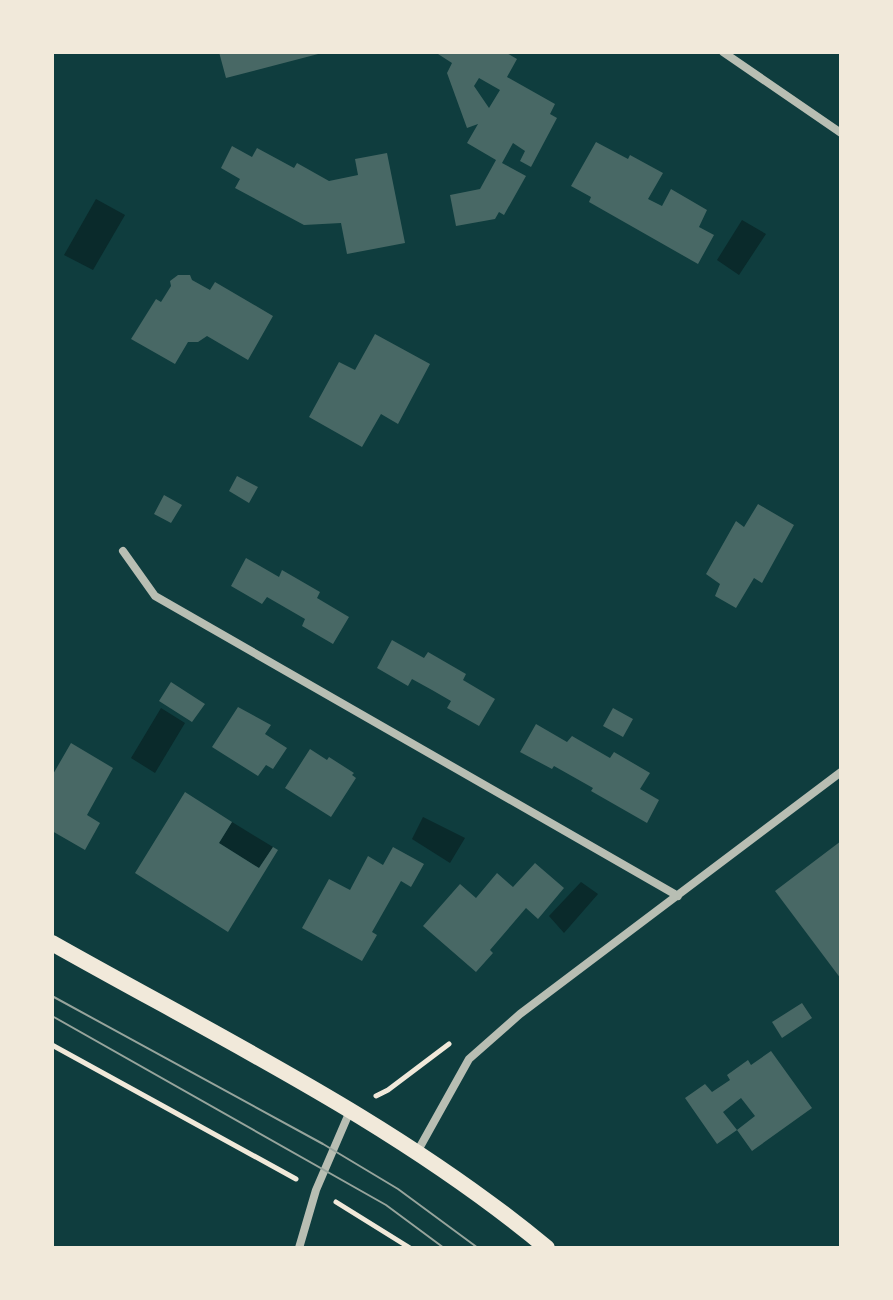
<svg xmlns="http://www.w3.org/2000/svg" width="893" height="1300" font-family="'Nunito Sans',sans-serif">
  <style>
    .water { fill: #0a2a2b }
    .building { fill: #486865; fill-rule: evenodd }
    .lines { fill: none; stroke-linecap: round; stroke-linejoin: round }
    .path { stroke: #f1e9da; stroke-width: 5 }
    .minor { stroke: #b8beb3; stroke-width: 8 }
    .secondary { stroke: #f1e9da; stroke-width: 16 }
    .tram { stroke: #97a49c; stroke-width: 2 }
  </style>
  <rect width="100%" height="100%" fill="#0f3d3e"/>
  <path class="water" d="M 96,199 L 125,215 L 93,270 L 64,255 Z
    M 742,220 L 766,234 L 739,275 L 717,260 Z
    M 161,708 L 185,723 L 155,773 L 131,758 Z
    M 423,817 L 465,838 L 450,863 L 412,839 Z
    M 232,822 L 273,847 L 259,868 L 219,843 Z
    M 581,882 L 598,894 L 564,933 L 549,916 Z"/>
  <path class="building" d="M 219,52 L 322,52 L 322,53 L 226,78 Z
    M 439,52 L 505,52 L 517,59 L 507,77 L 555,104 L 550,114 L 557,118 L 531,167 L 520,161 L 525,151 L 513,143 L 502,163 L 526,176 L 504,215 L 499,212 L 495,219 L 456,226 L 450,195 L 480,189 L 496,160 L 467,143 L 478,124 L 467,128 L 447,73 L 452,63 L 438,54 ZM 479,78 L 500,90 L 489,108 L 474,86 Z
    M 596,142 L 628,159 L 630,155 L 663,173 L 648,199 L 662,206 L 671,189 L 707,210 L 699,227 L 714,235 L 698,264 L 589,202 L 591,197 L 571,186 Z
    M 232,146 L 252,157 L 257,148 L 294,168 L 297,163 L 329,181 L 358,175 L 355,159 L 387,153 L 405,243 L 347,254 L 341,223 L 304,225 L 235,188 L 240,179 L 221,168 Z
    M 178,275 L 190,275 L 192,280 L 210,290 L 215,282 L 273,316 L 248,360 L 207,336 L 198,342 L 188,342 L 175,364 L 131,339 L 156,299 L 161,302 L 171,286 L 170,281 Z
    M 375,334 L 430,364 L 398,424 L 381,414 L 362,447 L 309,417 L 339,362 L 355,370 Z
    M 237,476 L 258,487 L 249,503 L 229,491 Z
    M 164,495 L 182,505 L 171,523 L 154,514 Z
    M 758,504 L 794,525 L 762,583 L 754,578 L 736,608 L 715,596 L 720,584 L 706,574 L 736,521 L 744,527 Z
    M 246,558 L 279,577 L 282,570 L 320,592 L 317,598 L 349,617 L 333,644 L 302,626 L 305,619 L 267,597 L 262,604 L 231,586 Z
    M 392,640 L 424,658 L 428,652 L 466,674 L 463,680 L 495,699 L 479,726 L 447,708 L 451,701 L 432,690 L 412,679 L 408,686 L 377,668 Z
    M 171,682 L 205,704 L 192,722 L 159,701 Z
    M 238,707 L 271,725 L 265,734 L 287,748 L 273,769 L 266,765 L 258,776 L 212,747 Z
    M 613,708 L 633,719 L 623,737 L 603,726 Z
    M 536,724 L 567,742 L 572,736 L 610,758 L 614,752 L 650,773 L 640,789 L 659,800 L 647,823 L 591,791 L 593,788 L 554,766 L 552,769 L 520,752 Z
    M 71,743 L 113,768 L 87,815 L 100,823 L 85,850 L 52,831 L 52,776 Z
    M 310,749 L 327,760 L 329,757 L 354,773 L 352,775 L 356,778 L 331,817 L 285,788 Z
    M 185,792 L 232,822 L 219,843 L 259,868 L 273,847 L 278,850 L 228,932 L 135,873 Z
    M 841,841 L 840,873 L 841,979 L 775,891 Z
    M 393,847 L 424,864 L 411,887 L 401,881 L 372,932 L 377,935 L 362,961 L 302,928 L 329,879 L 350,890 L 368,856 L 383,865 Z
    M 535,863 L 564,888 L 538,919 L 526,908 L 490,950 L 493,953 L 476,972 L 423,926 L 460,884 L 476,898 L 497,873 L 513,887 Z
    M 802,1003 L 812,1018 L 782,1038 L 772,1022 Z
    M 771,1051 L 812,1108 L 752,1151 L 737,1130 L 717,1144 L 685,1098 L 705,1084 L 712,1092 L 730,1080 L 727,1075 L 748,1060 L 751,1065 ZM 741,1098 L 755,1116 L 737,1130 L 723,1112 Z"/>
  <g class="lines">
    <path class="path" d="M 52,1045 L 296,1179
      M 376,1096 L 388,1090 L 449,1044
      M 336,1202 L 410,1248"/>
    <path class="minor" d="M 723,52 L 841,133
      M 123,551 L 155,596 L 678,896
      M 416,1154 L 469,1059 L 520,1014 L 841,772
      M 299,1248 L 316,1190 L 350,1111"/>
    <path class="secondary" d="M 52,943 C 220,1038 398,1124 547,1248"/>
    <path class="tram" d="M 52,996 L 323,1144 L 398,1189 L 478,1248
      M 52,1016 L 386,1205 L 444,1248"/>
  </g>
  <rect width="893" height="1300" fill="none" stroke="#f1e9da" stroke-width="108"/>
</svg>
